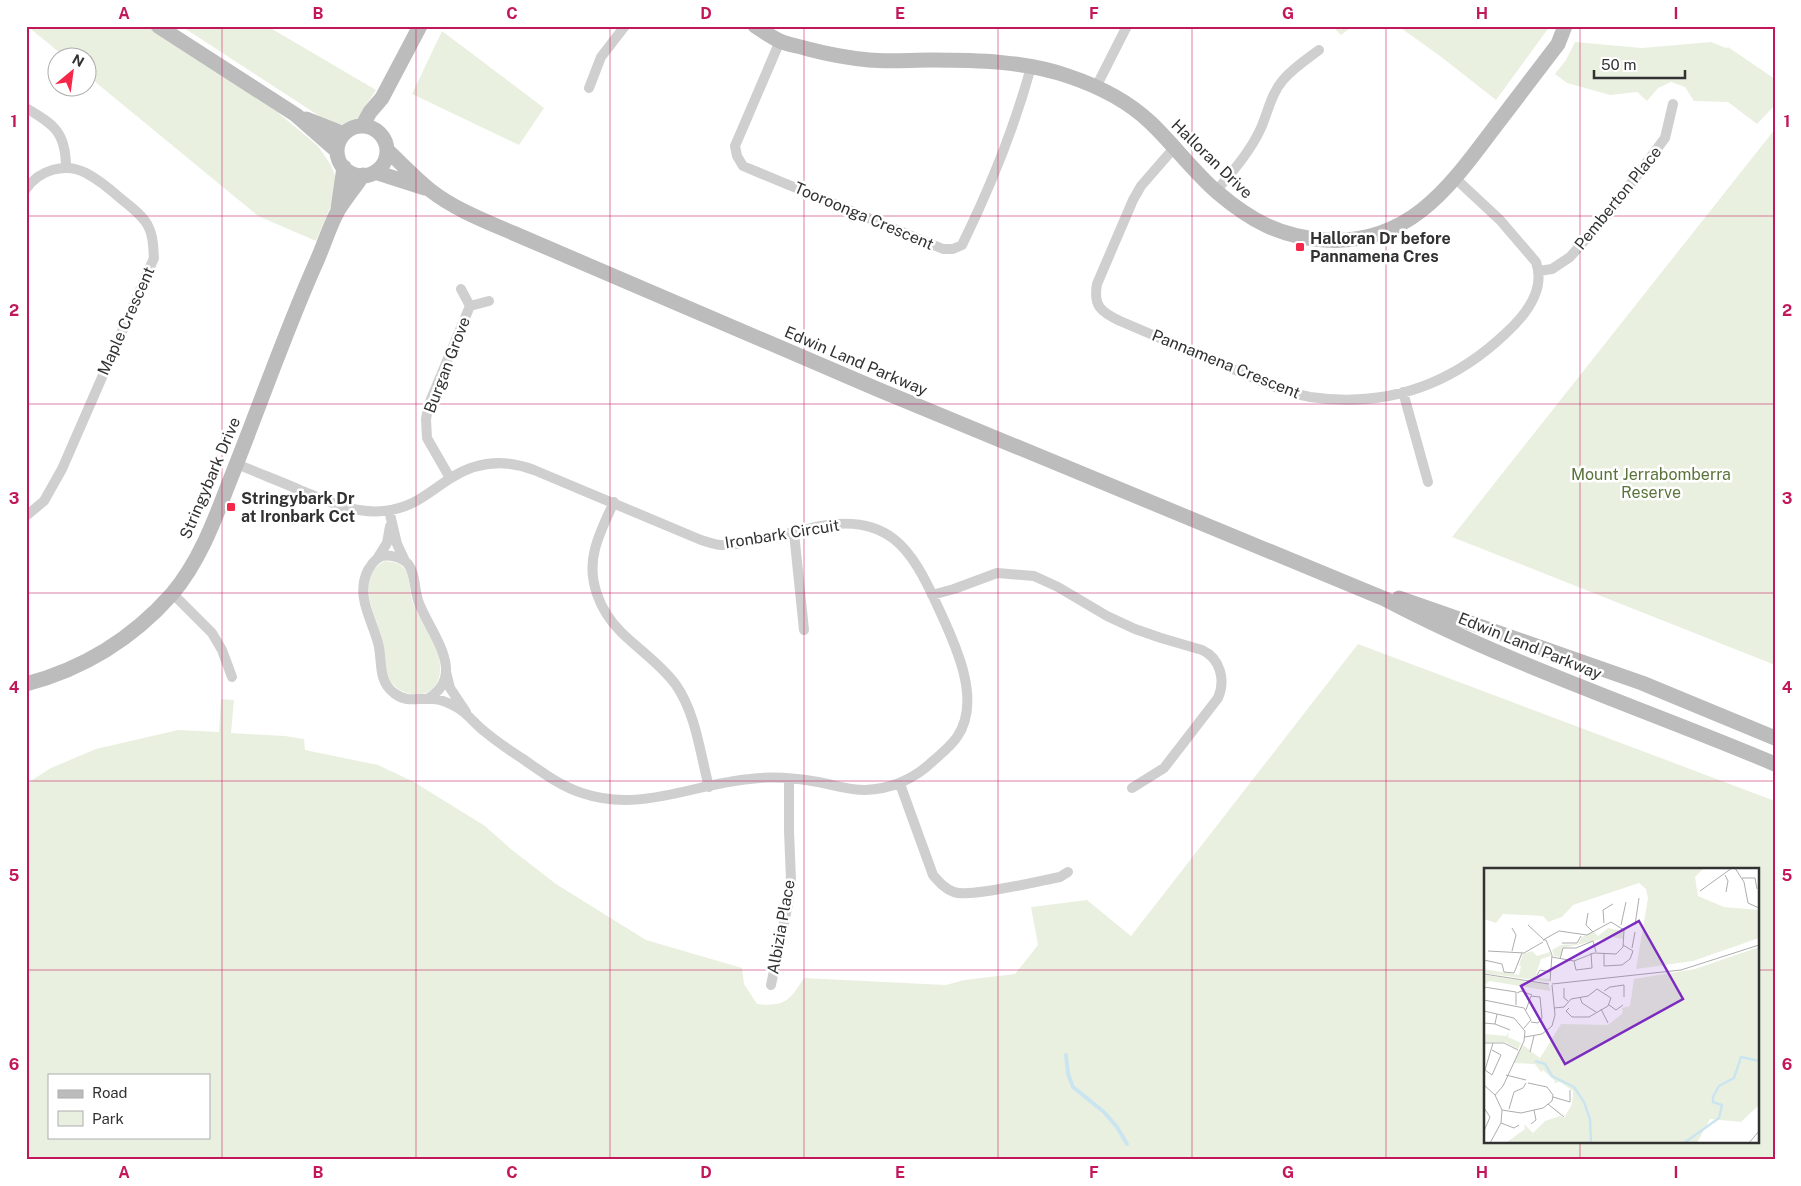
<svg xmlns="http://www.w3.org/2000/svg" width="1801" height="1186" font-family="'Public Sans',sans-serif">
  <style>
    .green { fill: #eaf0e0; fill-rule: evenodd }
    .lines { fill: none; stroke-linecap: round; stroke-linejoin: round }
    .stream { stroke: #cbe5f0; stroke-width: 4 }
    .street { stroke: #cfcfcf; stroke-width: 10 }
    .secondary { stroke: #bcbcbc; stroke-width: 15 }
    .grid { fill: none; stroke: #c2185b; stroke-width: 1; stroke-opacity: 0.55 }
    .poi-dot { fill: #f5284a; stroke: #fff; stroke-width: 2 }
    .labels { text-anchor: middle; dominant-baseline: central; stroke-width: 5; stroke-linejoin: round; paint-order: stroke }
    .street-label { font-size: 16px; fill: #323232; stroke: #fff }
    .poi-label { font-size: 16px; font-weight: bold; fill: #323232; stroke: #fff; text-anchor: start }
    .park-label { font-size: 16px; fill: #5a733a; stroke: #fff }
    .inset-river { fill: none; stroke: #cbe5f0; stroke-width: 2.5 }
    .inset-road { fill: none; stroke: #adadad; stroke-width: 1 }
    .view { fill: #7b2cbf; fill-opacity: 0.15; stroke: #7b2cbf; stroke-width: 2.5 }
    .inset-edge { fill: none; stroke: #323232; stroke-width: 2.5 }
    .neatline { fill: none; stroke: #c2185b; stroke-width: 2 }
    .grid-label { font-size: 16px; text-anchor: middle; font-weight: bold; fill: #c2185b }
  </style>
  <rect width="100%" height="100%" fill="#fff"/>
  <path class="green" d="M 27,26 L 147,26 L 276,111 L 318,146 L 331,165 L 335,176 L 336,194 L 316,241 L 258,216 L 88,76 L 88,58 L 65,57 Z
    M 181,26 L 267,26 L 376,90 L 352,126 L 330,123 Z
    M 1332,26 L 1353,26 L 1341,35 Z
    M 1398,26 L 1550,26 L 1496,100 L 1440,56 Z
    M 442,31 L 544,108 L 519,145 L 412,94 Z
    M 1575,42 L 1642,48 L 1711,42 L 1726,48 L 1728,47 L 1775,79 L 1775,105 L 1757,124 L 1728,102 L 1694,101 L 1685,87 L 1671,82 L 1658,88 L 1647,101 L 1637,92 L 1610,95 L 1567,83 L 1555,74 L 1566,60 Z
    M 1775,129 L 1775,665 L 1452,537 Z
    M 385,561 C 391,562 398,562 403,567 C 411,575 409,589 412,600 C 420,624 442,645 440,671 C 438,702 401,701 387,677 C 385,663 384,649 381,635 C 374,612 354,577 385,561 Z
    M 1358,644 L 1775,801 L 1775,1160 L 26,1160 L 26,784 L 51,768 L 96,749 L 178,730 L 219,732 L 221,699 L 234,700 L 231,733 L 285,736 L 304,739 L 305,750 L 378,765 L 414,782 L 485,826 L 512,850 L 556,884 L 646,940 L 742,968 L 744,984 L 757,1004 C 785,1007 790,1000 804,978 L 946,985 L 964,980 L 1015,974 L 1038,945 L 1031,907 L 1087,900 L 1131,936 ZM 1485,870 L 1757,870 L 1757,1142 L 1485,1142 ZM 49,1075 L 209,1075 L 209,1137 L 49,1137 Z"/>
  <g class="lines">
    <path class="stream" d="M 1066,1055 L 1068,1074 L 1073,1087 L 1104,1112 L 1117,1127 L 1127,1144"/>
    <path class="street" d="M 780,41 L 735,146 L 737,156 L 743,166 L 943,249 L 953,249 L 962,245 C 990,188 1014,129 1031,67
      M 1096,87 L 1127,26
      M 589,88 L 601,57 L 625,26
      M 26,108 C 55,125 66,133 66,168
      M 1174,148 L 1141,186 L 1133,200 L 1097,284 C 1093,306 1101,312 1120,321 C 1156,336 1192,352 1228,367 C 1254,378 1282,392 1310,397 C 1386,408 1450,386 1505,334 C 1525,316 1546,290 1536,262 L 1500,220 L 1456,179
      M 26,189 C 39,170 65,162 86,173 C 99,180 110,189 120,198 C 130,206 145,217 149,228 C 154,238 153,248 154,258 L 62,469 L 44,501 L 26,516
      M 1216,191 C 1233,171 1250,152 1261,128 C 1268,112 1271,94 1283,80 C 1293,68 1307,59 1319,50
      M 1539,271 L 1552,269 L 1570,257 L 1608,214 L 1665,138 L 1673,104
      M 461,289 L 470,306
      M 1403,392 L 1428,482
      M 237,464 C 258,473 279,481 300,490 C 327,501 353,514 384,511 C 414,508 427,493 451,478 C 477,461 505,459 534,470 L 701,540 C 708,542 715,545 721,545 C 734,546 749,541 762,539 C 780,536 798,531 815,527 C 888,512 911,547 938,607 C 954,642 983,700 957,737 C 951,746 941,754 933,761 C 914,779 892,789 865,790 C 849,790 834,785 818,782 C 796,778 772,776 750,779 C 693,784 640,813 582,793 C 560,786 542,772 523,759 C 509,750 496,741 484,731 C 475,724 468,714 458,708 C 451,704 441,699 433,699 C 418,697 408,704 394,693 C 377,680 383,661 378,643 C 372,619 355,596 368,570 C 371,565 376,558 382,556 C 390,554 403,558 408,564 C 416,574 414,591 419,603 C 430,633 469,675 427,699
      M 450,478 L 427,438 L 426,419 L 429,404 L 470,306 L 489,301
      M 614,502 C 607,517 599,533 595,549 C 587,579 599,610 621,632 C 639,650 661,664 676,685 C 696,714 700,753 709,787
      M 389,510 L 397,544 L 405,561
      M 794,533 L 804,630
      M 377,559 L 387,543 L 390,526
      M 172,593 L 212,633 L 222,650 L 232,677
      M 932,595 L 954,589 L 997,573 L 1034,576 L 1058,587 L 1107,616 L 1135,629 L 1161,638 L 1202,650 C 1220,658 1226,680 1218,698 L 1164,768 L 1132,788
      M 446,672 L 450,688 L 466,712
      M 900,784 L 933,875 C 939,882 945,889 954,892 C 970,898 1039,881 1060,877 L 1068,872
      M 771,985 L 788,904 L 791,880 L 789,831 L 789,779"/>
    <path class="secondary" d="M 158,26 L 296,115 L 337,151
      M 755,26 C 763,31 771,37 780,41 C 788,45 799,46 808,49 C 827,54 848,58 869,60 C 889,62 910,60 931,60 C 976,60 1025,61 1068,76 C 1098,86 1128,101 1151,123 C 1174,145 1193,171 1217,192 C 1251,221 1279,236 1324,240 C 1408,246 1449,188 1494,128 C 1515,100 1537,72 1558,44 L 1565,26
      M 306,119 L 344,134
      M 362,126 L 370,112 L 382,98 L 420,26
      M337 151a25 25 0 1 1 50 0a25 25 0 1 1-50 0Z
      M 387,150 C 401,163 415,178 430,190 C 454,209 485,221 513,233 L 877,389 L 1385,599 C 1510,665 1645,709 1775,764
      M 375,172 L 425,188
      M 338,209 L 344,167
      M 1399,598 L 1642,683 L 1775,738
      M 26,684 C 83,669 133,638 172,594 C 200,561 215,519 230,480 C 259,408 284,335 315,265 C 323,248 330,224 339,209 C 346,198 355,187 363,175"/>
  </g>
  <path class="grid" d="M 222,26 L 222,1160M 416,26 L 416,1160M 610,26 L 610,1160M 804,26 L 804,1160M 998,26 L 998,1160M 1192,26 L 1192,1160M 1386,26 L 1386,1160M 1580,26 L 1580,870M 26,216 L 1775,216M 26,404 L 1775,404M 26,593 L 1775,593M 26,781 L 1775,781M 26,970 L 1485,970M 1757,970 L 1775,970M 1580,1142 L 1580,1160"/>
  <g class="poi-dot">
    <rect x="1295" y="242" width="10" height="10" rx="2.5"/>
    <rect x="226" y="502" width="10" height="10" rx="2.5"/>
  </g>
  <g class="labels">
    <g class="street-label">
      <text transform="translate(1212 159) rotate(44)">Halloran Drive</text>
      <text transform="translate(1618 198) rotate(-51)">Pemberton Place</text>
      <text transform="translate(864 216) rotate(23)">Tooroonga Crescent</text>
      <text transform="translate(126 321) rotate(-66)">Maple Crescent</text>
      <text transform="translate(856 361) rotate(23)">Edwin Land Parkway</text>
      <text transform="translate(1226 364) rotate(22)">Pannamena Crescent</text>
      <text transform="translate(447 365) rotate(-69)">Burgan Grove</text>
      <text transform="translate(210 478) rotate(-67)">Stringybark Drive</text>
      <text transform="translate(782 534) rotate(-9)">Ironbark Circuit</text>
      <text transform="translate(1530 646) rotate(22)">Edwin Land Parkway</text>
      <text transform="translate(781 927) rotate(-80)">Albizia Place</text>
    </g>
    <g class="poi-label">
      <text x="1310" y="238">Halloran Dr before<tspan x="1310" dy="18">Pannamena Cres</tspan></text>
      <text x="241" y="498">Stringybark Dr<tspan x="241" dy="18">at Ironbark Cct</tspan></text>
    </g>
    <g class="park-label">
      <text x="1651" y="474">Mount Jerrabomberra<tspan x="1651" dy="18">Reserve</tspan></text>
    </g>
  </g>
  <g transform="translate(1484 868)">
    <rect width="275" height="275" fill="#fff"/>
    <path d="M 0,0 L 220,0 L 211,9 L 214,28 L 240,39 L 275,42 L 275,70 L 209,93 L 152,101 L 164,30 L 162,21 L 155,15 L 89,37 L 78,49 L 64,54 L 59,48 L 19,46 L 12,55 L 0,51 ZM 124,60 L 140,63 L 139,71 L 128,69 L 79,80 L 76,89 L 70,88 L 68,82 L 77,77 L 94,76 L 98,69 L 110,64 L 114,68 ZM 275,79 L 275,237 L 257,254 L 226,251 L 213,275 L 23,274 L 41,261 L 40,256 L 49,265 L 61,253 L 76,248 L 80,250 L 88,236 L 89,223 L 76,214 L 70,215 L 71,213 L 59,202 L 57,204 L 51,196 L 29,195 L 39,177 L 56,190 L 77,156 L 124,157 L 139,145 L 138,140 L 146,138 L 150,111 L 211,101 ZM 48,83 L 53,88 L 66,84 L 67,88 L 57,91 L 52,106 L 54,110 L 65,111 L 65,114 L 0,105 L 0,101 L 35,107 L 37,98 L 35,97 L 39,86 ZM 0,107 L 64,116 L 67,123 L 5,113 L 0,118 ZM 25,164 L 24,169 L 37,175 L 34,181 L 21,174 L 0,174 L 0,166 L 22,168 Z" fill="#eaf0e0"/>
    <path class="inset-river" d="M 51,193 L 61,196 L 68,208 L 90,219 L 100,234 L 106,251 L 107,275M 200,275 L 235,250 L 238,237 L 229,234 L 229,229 L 235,218 L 250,210 L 257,189 L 275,193"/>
    <path class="inset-road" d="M 251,0 L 260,14 L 264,35 L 275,40M 241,7 L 244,13 L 242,24M 258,10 L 271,10 L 273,21M 216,23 L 248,0M 104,45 L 102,57 L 109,64M 120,55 L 119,42 L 129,36M 44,57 L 59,71M 137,57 L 142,34M 151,57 L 155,30M 62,72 L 59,72 L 75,63 L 103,67 L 127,54 L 140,62 L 139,79 L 132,86 L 110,85 L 90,93 L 68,89M 62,72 L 68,87 L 66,113M 78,75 L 93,75 L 97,68M 148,80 L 151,64M 4,83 L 40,85 L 59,74M 28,83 L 32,67 L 28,60M 120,85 L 120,98 L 138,97 L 146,91 L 149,83 L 139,77M 76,91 L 79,80 L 92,80 L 109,73 L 112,84M 0,92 L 18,96 L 20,104 L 30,105 L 38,85M 90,93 L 92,102 L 108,100 L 107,85M 0,106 L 65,116M 53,107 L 56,102 L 66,104M 68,116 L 197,102 L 275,77M 0,119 L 32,124 L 32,137M 80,120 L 80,130 L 84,133M 120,123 L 126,119 L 140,117 L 140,129M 33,125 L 37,123 L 48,127M 96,129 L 98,135 L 112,144M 0,132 L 40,140 L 47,152 L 40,160M 125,137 L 132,142 L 139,137M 70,140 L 80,139 L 87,131 L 104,128 L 113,121 L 127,130 L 124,138 L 105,149 L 88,149 L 82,143 L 85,140M 117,141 L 124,155M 42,142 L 47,128 L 56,129 L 58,150 L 54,155 L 47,154M 0,143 L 30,150 L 41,163 L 40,173 L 19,218 L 11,227M 0,155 L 11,156 L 13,146M 11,156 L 26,162M 41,169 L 58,166 L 68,158 L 71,147 L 68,117M 0,175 L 20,175 L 34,182M 8,182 L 17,187 L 8,207 L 1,202 L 9,175M 46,184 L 50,168M 22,207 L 42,212M 0,217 L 11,227 L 18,242 L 17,255 L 6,275M 69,229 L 86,234 L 86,222M 64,236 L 80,249M 0,240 L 6,249 L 0,263M 25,241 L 30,224 L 39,220 L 42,215M 18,242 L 37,245 L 59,240 L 68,233 L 69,227 L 63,219 L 44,215M 17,255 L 30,260 L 35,257M 47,256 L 52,252 L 50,242M 265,275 L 275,263"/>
    <path class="view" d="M 155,53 L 199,131 L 81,196 L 37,118 Z"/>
    <rect width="275" height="275" class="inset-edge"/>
  </g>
  <rect width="1801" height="1186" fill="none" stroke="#ffffff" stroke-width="55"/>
  <rect x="48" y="1074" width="162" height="65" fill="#ffffff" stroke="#adadad"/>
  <rect x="58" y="1090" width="25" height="8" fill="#bcbcbc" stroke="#adadad"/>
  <text x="92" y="1098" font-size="15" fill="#323232">Road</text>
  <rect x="58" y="1111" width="25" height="15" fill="#eaf0e0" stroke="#adadad"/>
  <text x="92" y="1124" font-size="15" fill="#323232">Park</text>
  <g transform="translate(72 72) rotate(29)"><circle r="24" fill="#ffffff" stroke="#adadad"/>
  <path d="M0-4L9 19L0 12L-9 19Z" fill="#f5284a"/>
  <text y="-8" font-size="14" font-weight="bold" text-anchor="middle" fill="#323232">N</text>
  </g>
  <path d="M1594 70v8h91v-8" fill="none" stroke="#323232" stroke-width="2.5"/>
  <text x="1601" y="70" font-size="15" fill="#323232" stroke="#ffffff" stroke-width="4" paint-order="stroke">50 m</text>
  <rect x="28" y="28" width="1746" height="1130" class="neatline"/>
  <g class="grid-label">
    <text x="124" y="19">A</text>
    <text x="318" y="19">B</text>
    <text x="512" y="19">C</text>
    <text x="706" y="19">D</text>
    <text x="900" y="19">E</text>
    <text x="1094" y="19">F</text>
    <text x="1288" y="19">G</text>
    <text x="1482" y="19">H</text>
    <text x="1676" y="19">I</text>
    <text x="14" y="127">1</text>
    <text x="1787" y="127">1</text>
    <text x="14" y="316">2</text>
    <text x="1787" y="316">2</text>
    <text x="14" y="504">3</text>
    <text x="1787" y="504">3</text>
    <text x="14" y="693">4</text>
    <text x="1787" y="693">4</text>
    <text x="14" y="881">5</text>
    <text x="1787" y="881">5</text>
    <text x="14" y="1070">6</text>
    <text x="1787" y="1070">6</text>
    <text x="124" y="1178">A</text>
    <text x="318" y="1178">B</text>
    <text x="512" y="1178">C</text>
    <text x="706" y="1178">D</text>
    <text x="900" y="1178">E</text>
    <text x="1094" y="1178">F</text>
    <text x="1288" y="1178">G</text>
    <text x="1482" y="1178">H</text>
    <text x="1676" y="1178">I</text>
  </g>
</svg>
